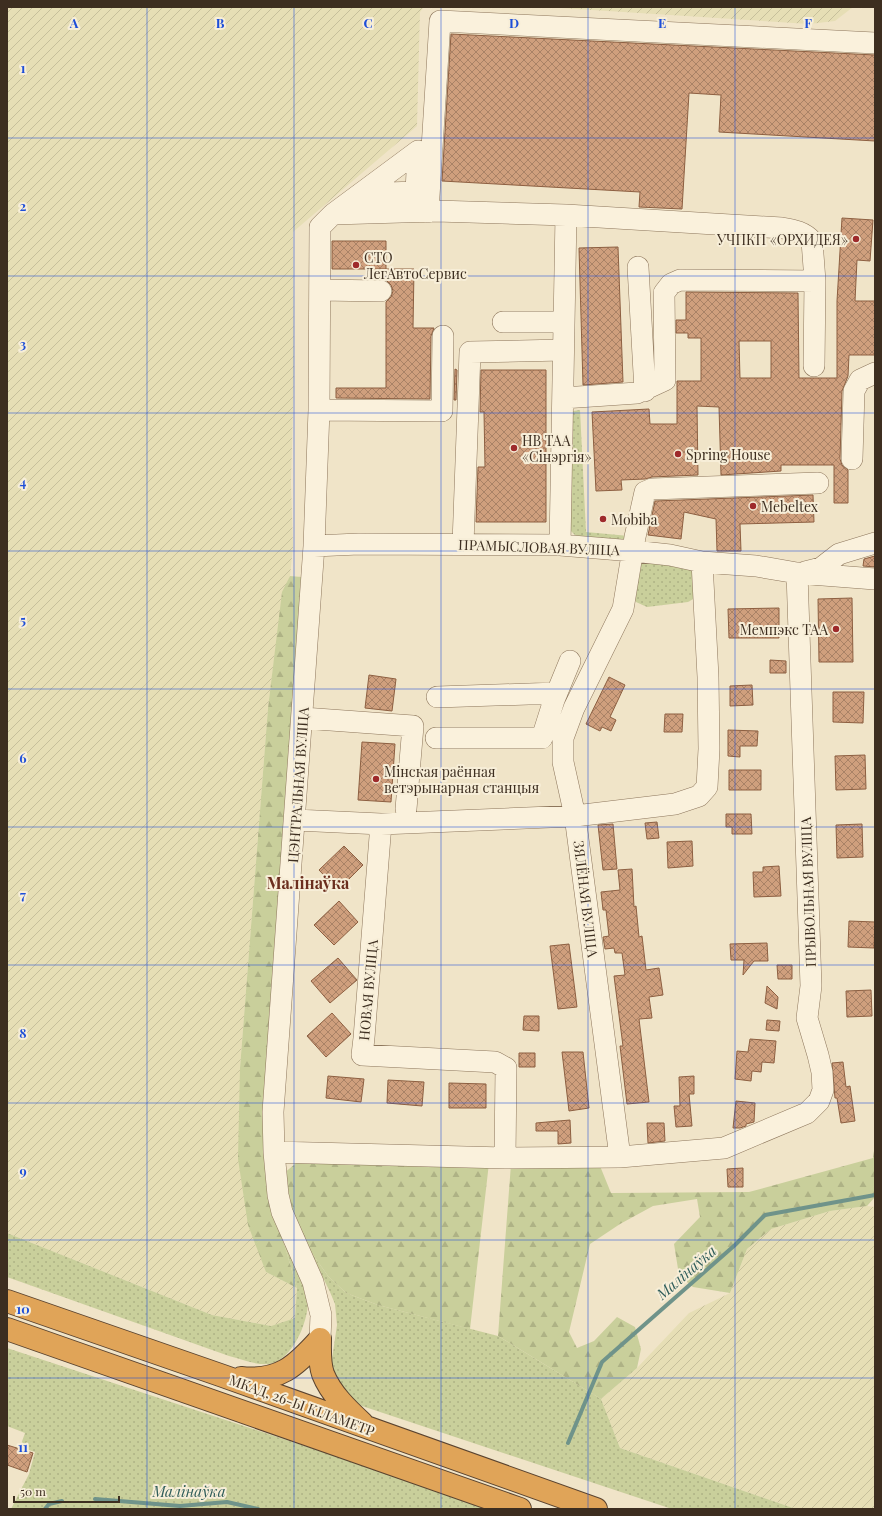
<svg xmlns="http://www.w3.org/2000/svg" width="882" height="1516" font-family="'Playfair Display',serif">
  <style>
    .farmland { fill: url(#farmland-furrows) }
    .grass { fill: url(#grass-dots) }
    .forest { fill: url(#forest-firs) }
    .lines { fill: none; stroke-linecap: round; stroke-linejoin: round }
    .stream { stroke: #6f938a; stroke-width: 4 }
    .building { fill: url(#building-cross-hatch); stroke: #8d5f41; fill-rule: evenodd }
    .minor-casing { stroke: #8d765c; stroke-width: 22 }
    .highway-casing { stroke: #5b4430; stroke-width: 24 }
    .minor { stroke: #faf1dc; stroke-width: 21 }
    .highway { stroke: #e0a458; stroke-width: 22 }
    .grid { fill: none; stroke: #1d4ed8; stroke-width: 1; stroke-opacity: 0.55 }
    .poi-dot { fill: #9e2a2b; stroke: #f7eed8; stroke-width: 1.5 }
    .labels { text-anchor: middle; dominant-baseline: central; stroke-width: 4; stroke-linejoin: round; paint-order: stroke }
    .poi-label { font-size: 14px; fill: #3d2e20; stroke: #f7eed8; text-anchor: start }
    .street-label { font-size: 14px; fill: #3d2e20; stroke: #f7eed8 }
    .water-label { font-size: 15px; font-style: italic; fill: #2f5d5a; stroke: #f7eed8 }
    .quarter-label { font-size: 16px; font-weight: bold; fill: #6b2e1e; stroke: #f7eed8 }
    .grid-label { font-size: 13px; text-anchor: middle; font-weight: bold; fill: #1d4ed8; stroke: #f7eed8; stroke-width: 4; stroke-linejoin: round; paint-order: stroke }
  </style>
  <defs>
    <pattern id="farmland-furrows" width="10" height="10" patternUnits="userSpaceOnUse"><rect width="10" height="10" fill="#e6deb5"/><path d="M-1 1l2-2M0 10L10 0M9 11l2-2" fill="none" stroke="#c6bf9b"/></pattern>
    <pattern id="grass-dots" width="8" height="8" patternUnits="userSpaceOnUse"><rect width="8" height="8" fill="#c9cf9b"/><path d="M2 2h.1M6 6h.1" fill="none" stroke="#aeb285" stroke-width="1.8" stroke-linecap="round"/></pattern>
    <pattern id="forest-firs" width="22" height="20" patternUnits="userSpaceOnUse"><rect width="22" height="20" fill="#c9cf9b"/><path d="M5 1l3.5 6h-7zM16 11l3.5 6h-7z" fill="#aeb285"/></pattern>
    <pattern id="building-cross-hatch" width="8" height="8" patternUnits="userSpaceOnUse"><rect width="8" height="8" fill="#cf9f7d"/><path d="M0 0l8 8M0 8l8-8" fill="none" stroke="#a98266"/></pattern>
  </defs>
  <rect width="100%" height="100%" fill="#f0e4c8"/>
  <path class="farmland" d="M 7,7 L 424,7 L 420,12 L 417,126 L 293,232 L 294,371 L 291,483 L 293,547 L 290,576 L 282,598 L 268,708 L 240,1068 L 266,1272 L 297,1288 L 295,1318 L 271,1326 L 212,1315 L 7,1233 Z
    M 545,7 L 853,7 L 835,21 L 809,24 Z
    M 867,1206 L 875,1207 L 875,1509 L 796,1509 L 620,1448 L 601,1399 L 637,1368 L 689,1313 L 730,1293 L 747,1249 L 771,1229 L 830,1211 Z"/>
  <path class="grass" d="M 580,410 L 586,532 L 629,536 L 628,542 L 579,539 L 570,530 L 569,417 L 573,411 Z
    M 640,558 L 698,571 L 695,598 L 688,602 L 647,607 L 636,602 L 632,593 Z
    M 265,1167 L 308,1299 C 309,1320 293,1361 268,1364 C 255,1365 241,1359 229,1356 L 7,1277 L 7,1233 L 212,1315 L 271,1326 L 295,1318 L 297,1288 L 269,1192 Z
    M 309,1249 L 328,1276 L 346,1293 L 378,1305 L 498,1336 L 601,1399 L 620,1448 L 796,1509 L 672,1509 L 362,1406 L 347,1396 L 332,1373 L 332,1359 L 337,1325 L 335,1304 L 330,1292 Z
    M 7,1348 L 341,1458 L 488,1509 L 11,1509 L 29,1474 L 35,1452 L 20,1447 L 25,1433 L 7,1426 Z"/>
  <path class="forest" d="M 290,576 L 301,577 L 269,1192 L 297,1288 L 266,1272 L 248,1225 L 238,1159 L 240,1068 L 268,708 L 282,592 Z
    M 875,1143 L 875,1197 L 867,1206 L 830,1211 L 771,1229 L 747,1249 L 730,1293 L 693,1287 L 679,1275 L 674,1244 L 700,1217 L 697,1199 L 653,1206 L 620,1224 L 590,1244 L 569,1332 L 577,1348 L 594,1341 L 617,1317 L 635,1327 L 641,1349 L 637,1368 L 601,1399 L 498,1336 L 511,1164 L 600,1166 L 611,1193 L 749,1192 L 873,1158 Z
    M 301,1159 L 489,1163 L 470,1329 L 378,1305 L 346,1293 L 328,1276 L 309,1249 L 284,1193 L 283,1174 Z"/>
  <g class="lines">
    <path class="stream" d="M 568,1443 L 602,1362 L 735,1245 L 765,1215 L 875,1195
      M 95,1499 L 180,1506 L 227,1502 L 258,1509
      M 45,1509 L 49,1504 L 62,1501"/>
  </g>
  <path class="building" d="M 451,34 L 875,55 L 875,141 L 719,132 L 721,95 L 689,93 L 682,209 L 639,207 L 640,192 L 442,181 Z
    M 842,218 L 873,220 L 870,261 L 857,260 L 855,301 L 875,301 L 875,355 L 849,355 L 848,376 L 842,391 L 840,459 L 842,465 L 848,470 L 848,503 L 834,503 L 834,465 L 781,465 L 781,471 L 721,475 L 719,407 L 697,406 L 698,475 L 652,477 L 645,479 L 621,480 L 622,490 L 596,491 L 592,412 L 649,409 L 650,424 L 677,424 L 677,381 L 701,381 L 701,338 L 688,338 L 688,333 L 676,333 L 676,320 L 686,320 L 686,292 L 798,293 L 799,378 L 837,378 L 837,301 ZM 739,341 L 771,341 L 771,378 L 740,378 Z
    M 332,241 L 386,241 L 386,269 L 332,269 Z
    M 618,247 L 623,382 L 583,385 L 579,248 Z
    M 386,269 L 414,269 L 413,328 L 434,328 L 431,336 L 430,399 L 336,398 L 336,388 L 386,388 L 386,302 L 391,297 L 393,291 L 391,285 L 386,280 Z
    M 455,369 L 457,370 L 456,400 L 454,400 Z
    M 481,370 L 546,370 L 546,522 L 476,522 L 478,467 L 485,467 L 484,412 L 480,412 Z
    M 813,495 L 814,522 L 740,524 L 741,551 L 717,551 L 716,519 L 684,512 L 681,539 L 648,535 L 655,501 Z
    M 875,556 L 875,567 L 863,566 L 864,559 Z
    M 852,598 L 853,662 L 819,662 L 818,599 Z
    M 779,608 L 779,638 L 729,638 L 728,609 Z
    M 770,660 L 786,661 L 786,673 L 770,673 Z
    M 369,675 L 396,679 L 392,711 L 365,708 Z
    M 609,677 L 625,685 L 610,717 L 616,720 L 611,731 L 602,727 L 600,731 L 586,724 Z
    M 752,685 L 753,705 L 730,706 L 730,686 Z
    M 833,692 L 864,692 L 863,723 L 833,722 Z
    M 665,714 L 683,714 L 682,732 L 664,732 Z
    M 728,730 L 758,731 L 757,746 L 740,746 L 740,757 L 728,756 Z
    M 362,742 L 395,744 L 391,802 L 358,800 Z
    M 865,755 L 866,789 L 836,790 L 835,756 Z
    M 729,770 L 761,770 L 761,790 L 729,790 Z
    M 726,814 L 751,814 L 752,834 L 732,834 L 732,827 L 726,827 Z
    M 657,822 L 659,838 L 647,839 L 645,823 Z
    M 613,824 L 617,869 L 603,870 L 598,825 Z
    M 862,824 L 863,857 L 837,858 L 836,825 Z
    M 692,841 L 693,866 L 668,868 L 667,842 Z
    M 344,846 L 363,865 L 338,890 L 319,870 Z
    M 779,866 L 781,896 L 754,897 L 753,872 L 763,872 L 763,867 Z
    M 632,869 L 634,907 L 636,906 L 639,937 L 642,936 L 646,970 L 659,968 L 663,995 L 649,997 L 652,1018 L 639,1019 L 649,1102 L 627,1104 L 620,1046 L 623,1046 L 614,976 L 625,975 L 622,953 L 615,953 L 614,948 L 605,949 L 603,937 L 609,936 L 606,910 L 603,910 L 601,892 L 620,890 L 618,870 Z
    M 339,901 L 358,922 L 334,945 L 314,925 Z
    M 849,921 L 875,922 L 874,948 L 848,947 Z
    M 767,943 L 768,961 L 754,961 L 743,975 L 744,960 L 731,960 L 730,944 Z
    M 569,944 L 577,1007 L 558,1009 L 550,946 Z
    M 338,958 L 357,980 L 330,1003 L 311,981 Z
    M 777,965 L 792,965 L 792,979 L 778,979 Z
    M 767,986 L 778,997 L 777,1009 L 765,1003 Z
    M 871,990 L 872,1016 L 847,1017 L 846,991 Z
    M 332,1013 L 351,1034 L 326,1057 L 307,1036 Z
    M 524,1016 L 539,1016 L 539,1031 L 523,1030 Z
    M 767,1020 L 780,1021 L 779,1031 L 766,1030 Z
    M 750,1039 L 776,1041 L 774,1063 L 762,1062 L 761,1072 L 752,1071 L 751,1081 L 735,1079 L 737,1051 L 748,1052 Z
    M 562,1052 L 583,1052 L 589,1108 L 569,1111 Z
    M 519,1053 L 535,1053 L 535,1067 L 519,1067 Z
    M 843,1062 L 846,1087 L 850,1086 L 855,1121 L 841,1123 L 837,1098 L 835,1098 L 832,1063 Z
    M 328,1076 L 364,1079 L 361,1102 L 326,1098 Z
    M 694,1076 L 694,1094 L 689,1094 L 692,1126 L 676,1127 L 674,1106 L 680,1106 L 679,1077 Z
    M 388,1080 L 424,1082 L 422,1106 L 387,1103 Z
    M 449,1083 L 486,1084 L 486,1108 L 449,1108 Z
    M 736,1101 L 755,1103 L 754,1122 L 746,1124 L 746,1126 L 740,1128 L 733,1128 Z
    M 570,1120 L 571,1143 L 558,1144 L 558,1131 L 536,1131 L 536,1123 Z
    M 647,1123 L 664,1123 L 665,1141 L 648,1143 Z
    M 743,1168 L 743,1187 L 728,1187 L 727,1169 Z
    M 7,1445 L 33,1453 L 27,1472 L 7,1465 Z"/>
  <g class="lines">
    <defs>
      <path id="minor" d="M 428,212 L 440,21 L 875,43
        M 333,214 L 418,151 L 416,192 L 360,194
        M 638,267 L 645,391
        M 320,290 L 381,291
        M 503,322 L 564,322
        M 563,398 L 637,393 L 665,380 L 664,293 L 671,284 L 680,280 L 815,281
        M 319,410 L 442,411 L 443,336
        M 852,459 L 854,391 L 860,380 L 875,373
        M 463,544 L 470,352 L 563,350
        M 560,545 L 566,215
        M 314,546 L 319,410 L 320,227 L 333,214 L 436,211 L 566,215 L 782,228 C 794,230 804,232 812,241 L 815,281 L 814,366
        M 805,572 L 821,568 L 839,554 L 875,543
        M 797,573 L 811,986 L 807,1018 L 818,1055 L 822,1072 L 823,1090 L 819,1101 L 807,1113 L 724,1148 L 620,1157 L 575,816 L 563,762 L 563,738 L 574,708 L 623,609 L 635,537 L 645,492 L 652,489 L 818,483
        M 437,697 L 557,693
        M 303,718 L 413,726 L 406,809
        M 436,738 L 542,738 L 554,700 L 570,661
        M 295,820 L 381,824 L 575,816 L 675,804 L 699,796 L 707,787 L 709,749 L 708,677 L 702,562
        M 381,824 L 364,1038 L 362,1055 L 495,1062 L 506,1068 L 505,1158
        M 274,1152 L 505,1158 L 620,1157
        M 320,1339 L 321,1315 L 313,1282 L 282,1212 L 278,1195 L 274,1152 L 273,1112 L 314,546 L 359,544 L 560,545 L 633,551 L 670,555 L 702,562 L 756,566 L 797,573 L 875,579"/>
      <path id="highway" d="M 7,1301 L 223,1376 L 596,1509
        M 7,1329 L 520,1509
        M 320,1339 C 320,1350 319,1363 323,1374 C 331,1394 347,1409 362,1423
        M 241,1378 C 279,1382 296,1366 320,1339"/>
    </defs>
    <use href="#minor" class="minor-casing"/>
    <use href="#highway" class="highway-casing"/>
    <use href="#minor" class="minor"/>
    <use href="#highway" class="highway"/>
  </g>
  <path class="grid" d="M 147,7 L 147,1509M 294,7 L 294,1509M 441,7 L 441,1509M 588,7 L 588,1509M 735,7 L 735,1509M 7,138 L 875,138M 7,276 L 875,276M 7,413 L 875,413M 7,551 L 875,551M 7,689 L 875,689M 7,827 L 875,827M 7,965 L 875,965M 7,1103 L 875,1103M 7,1240 L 875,1240M 7,1378 L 875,1378"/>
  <g class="poi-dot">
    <circle cx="856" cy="239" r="4"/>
    <circle cx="356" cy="265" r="4"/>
    <circle cx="514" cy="448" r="4"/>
    <circle cx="678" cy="454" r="4"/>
    <circle cx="753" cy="506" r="4"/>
    <circle cx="603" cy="519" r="4"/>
    <circle cx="836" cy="629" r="4"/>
    <circle cx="376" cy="779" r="4"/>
  </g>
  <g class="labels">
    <g class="poi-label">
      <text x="848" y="239" text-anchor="end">УЧПКП «ОРХИДЕЯ»</text>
      <text x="364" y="257">СТО<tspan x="364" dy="16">ЛегАвтоСервис</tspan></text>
      <text x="522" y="440">НВ ТАА<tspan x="522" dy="16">«Сінэргія»</tspan></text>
      <text x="686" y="454">Spring House</text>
      <text x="761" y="506">Mebeltex</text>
      <text x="611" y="519">Mobiba</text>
      <text x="828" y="629" text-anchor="end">Мемпэкс ТАА</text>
      <text x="384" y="771">Мінская раённая<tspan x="384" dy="16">ветэрынарная станцыя</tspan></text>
    </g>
    <g class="street-label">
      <text transform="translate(539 547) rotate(2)">ПРАМЫСЛОВАЯ ВУЛІЦА</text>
      <text transform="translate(298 785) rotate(-86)">ЦЭНТРАЛЬНАЯ ВУЛІЦА</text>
      <text transform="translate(808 892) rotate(-92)">ПРЫВОЛЬНАЯ ВУЛІЦА</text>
      <text transform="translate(586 899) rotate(83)">ЗЯЛЁНАЯ ВУЛІЦА</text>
      <text transform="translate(368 990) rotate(-85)">НОВАЯ ВУЛІЦА</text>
      <text transform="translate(302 1405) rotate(20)">МКАД, 26-Ы КІЛАМЕТР</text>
    </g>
    <g class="water-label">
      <text transform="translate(686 1272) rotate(-41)">Малінаўка</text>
      <text x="189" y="1491">Малінаўка</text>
    </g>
    <g class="quarter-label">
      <text x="308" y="882">Малінаўка</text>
    </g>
  </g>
  <g class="grid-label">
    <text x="74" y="28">A</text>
    <text x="220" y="28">B</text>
    <text x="368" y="28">C</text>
    <text x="514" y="28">D</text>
    <text x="662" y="28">E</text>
    <text x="808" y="28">F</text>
    <text x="23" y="73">1</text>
    <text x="23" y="211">2</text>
    <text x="23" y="349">3</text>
    <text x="23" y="487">4</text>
    <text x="23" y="625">5</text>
    <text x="23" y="763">6</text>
    <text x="23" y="900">7</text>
    <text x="23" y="1038">8</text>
    <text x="23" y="1176">9</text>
    <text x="23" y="1314">10</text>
    <text x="23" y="1452">11</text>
  </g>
  <rect width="882" height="1516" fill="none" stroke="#3d2e20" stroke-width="16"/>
  <path d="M14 1496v6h105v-6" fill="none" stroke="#3d2e20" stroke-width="2"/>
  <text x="20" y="1496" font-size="12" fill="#3d2e20" stroke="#f7eed8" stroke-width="3" paint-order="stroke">50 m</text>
</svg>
